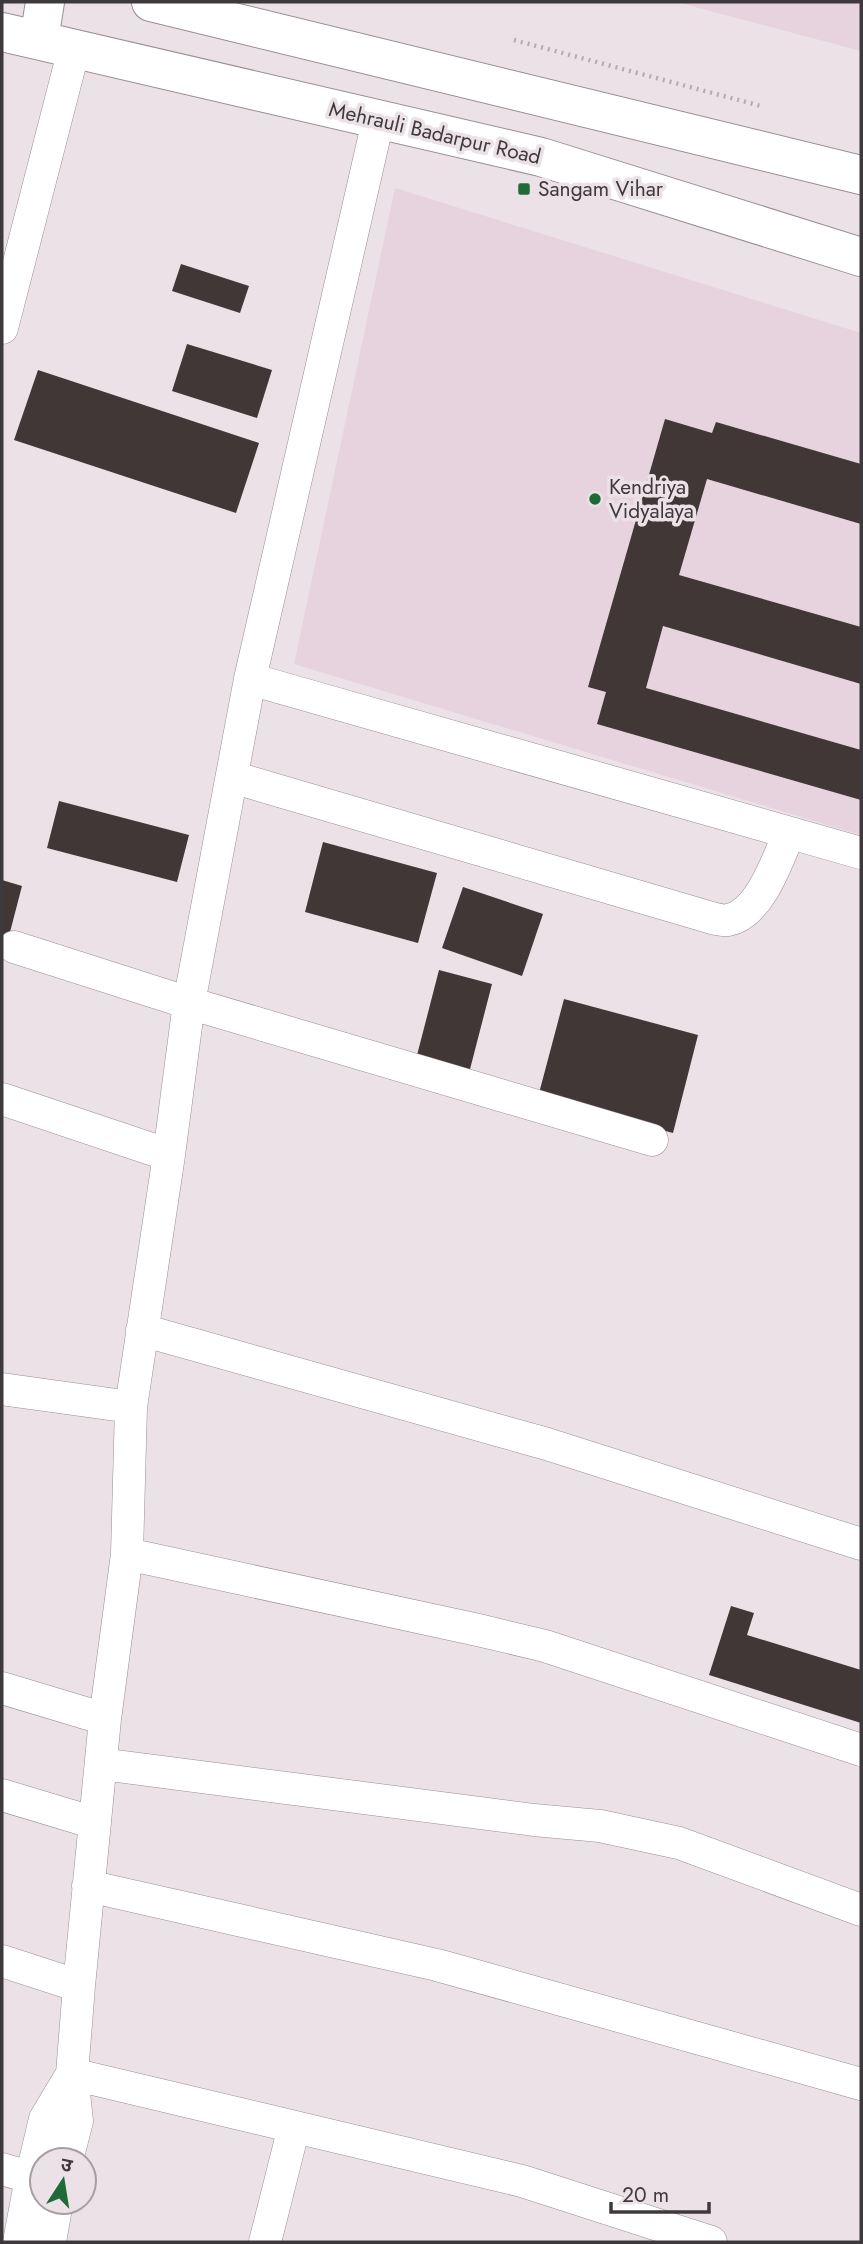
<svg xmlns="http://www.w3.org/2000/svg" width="863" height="2244" font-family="Jost,'Noto Sans Devanagari',sans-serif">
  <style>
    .built { fill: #e6d3dd }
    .building { fill: #423737 }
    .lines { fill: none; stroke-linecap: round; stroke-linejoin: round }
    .minor-casing { stroke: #988e94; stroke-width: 33 }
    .major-casing { stroke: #988e94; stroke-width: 40 }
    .path { stroke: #b4abb0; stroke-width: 4.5; stroke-dasharray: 2 5; stroke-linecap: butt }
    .minor { stroke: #fff; stroke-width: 32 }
    .major { stroke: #fff; stroke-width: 38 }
    .poi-dot { fill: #206a38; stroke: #ece1e7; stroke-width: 2.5 }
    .labels { text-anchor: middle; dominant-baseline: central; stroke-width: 7; stroke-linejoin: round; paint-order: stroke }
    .street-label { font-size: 21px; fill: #3e393c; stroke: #ece1e7 }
    .poi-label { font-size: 21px; fill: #3e393c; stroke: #ece1e7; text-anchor: start }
  </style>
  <rect width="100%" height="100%" fill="#ece1e7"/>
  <path class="built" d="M 676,2 L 861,2 L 861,51 Z
    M 395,188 L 861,333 L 861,835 L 294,664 Z"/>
  <path class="building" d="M 181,264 L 249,286 L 240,313 L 172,291 Z
    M 187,344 L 272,370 L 257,418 L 172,391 Z
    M 38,370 L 259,443 L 236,513 L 14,440 Z
    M 665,419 L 712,433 L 716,422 L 861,464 L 861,524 L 707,479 L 679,575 L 861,627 L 861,684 L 663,626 L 646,688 L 861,750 L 861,800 L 597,724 L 606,692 L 588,687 Z
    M 59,801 L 189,835 L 177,882 L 47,848 Z
    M 323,842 L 437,873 L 418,943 L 305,912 Z
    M 2,880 L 22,886 L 3,959 L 2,958 Z
    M 463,887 L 543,914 L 522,976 L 442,948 Z
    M 439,970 L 492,984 L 468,1077 L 415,1063 Z
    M 564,999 L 698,1035 L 673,1133 L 538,1097 Z
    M 731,1606 L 754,1613 L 747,1635 L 861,1670 L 861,1723 L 709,1675 Z"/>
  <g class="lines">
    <defs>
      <path id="minor" d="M 2,328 L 74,49
        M 250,679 L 861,853
        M 232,777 L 712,918 C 716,919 724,921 728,920 C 760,914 778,859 789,833
        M 14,947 L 189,1003 L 652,1140
        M 2,1099 L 169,1155
        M 142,1330 L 547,1444 L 861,1544
        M 2,1389 L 131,1407
        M 127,1554 L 478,1630 L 545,1646 L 861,1750
        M 2,1688 L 105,1719
        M 101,1764 L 534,1820 L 600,1826 L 679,1843 L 861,1910
        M 2,1795 L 95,1823
        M 88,1886 L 437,1965 L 861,2084
        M 2,1961 L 79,1986
        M 72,2074 L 522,2181 L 711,2242
        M 67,2160 L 77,2121 L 72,2074 L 79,1986 L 105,1719 L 127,1554 L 131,1407 L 169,1155 L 189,1003 L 250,679 L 378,121
        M 2,2169 L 42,2181
        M 19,2242 L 31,2178 L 45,2119 L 72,2074
        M 50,2242 L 57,2202
        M 265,2242 L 294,2127"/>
      <path id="major" d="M 151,2 L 861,175
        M 2,32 L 541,157 L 861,257
        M 39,40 L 45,2"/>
    </defs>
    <use href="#minor" class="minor-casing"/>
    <use href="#major" class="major-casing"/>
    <path class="path" d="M 514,40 L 761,106"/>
    <use href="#minor" class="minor"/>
    <use href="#major" class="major"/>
  </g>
  <g class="poi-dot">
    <rect x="517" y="182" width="14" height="14" rx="3.5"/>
    <circle cx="595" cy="499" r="7"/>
  </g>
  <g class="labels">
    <g class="street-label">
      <text transform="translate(435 133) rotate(13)">Mehrauli Badarpur Road</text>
    </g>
    <g class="poi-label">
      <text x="538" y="189">Sangam Vihar</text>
      <text x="609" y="487">Kendriya<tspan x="609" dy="24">Vidyalaya</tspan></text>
    </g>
  </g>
  <rect width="863" height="2244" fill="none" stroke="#3e393c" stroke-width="7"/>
  <g transform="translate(63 2181) rotate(12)"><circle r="33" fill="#ece1e7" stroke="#a69ea3" stroke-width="2"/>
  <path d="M0-5L12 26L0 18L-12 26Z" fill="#206a38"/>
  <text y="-10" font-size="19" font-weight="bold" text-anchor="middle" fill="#3e393c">उ</text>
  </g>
  <path d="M611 2202v10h98v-10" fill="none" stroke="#3e393c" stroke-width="3.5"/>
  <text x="622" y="2202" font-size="21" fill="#3e393c" stroke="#ece1e7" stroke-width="5" paint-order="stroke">20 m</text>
</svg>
